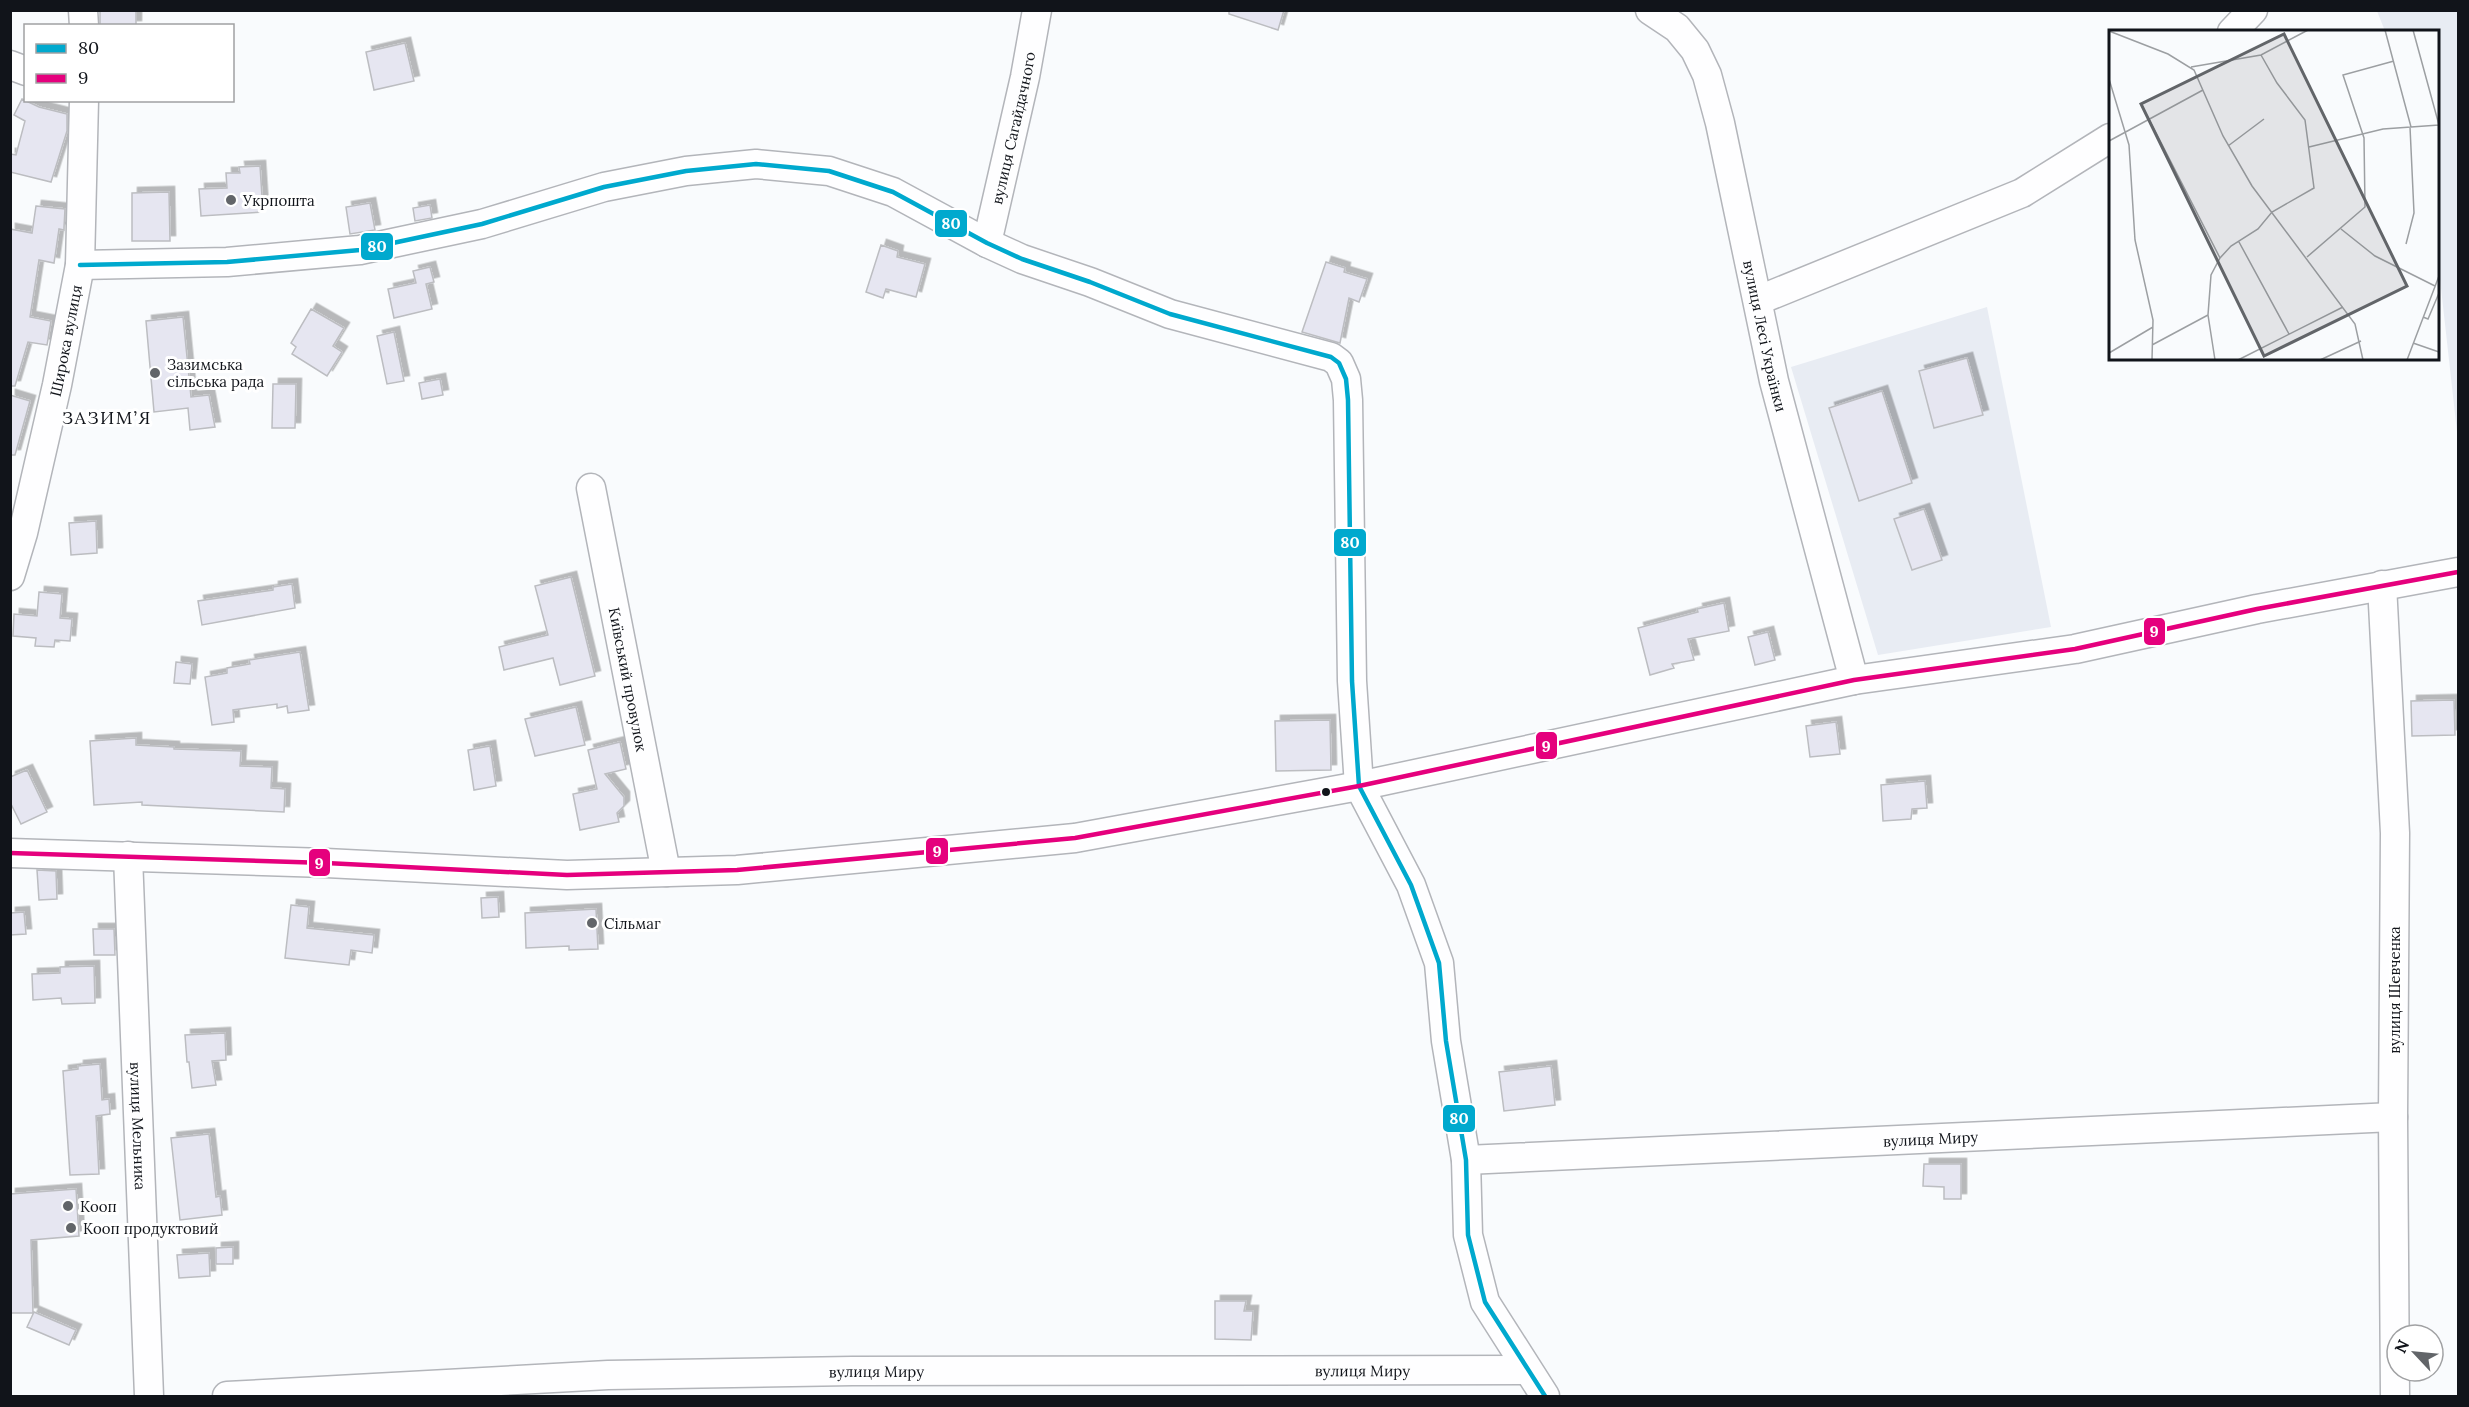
<svg xmlns="http://www.w3.org/2000/svg" width="2469" height="1407" font-family="Lora,serif">
  <style>
    .built { fill: #e8ecf3 }
    .building { fill: #e6e6f1; stroke: #bcbdc1; stroke-width: 1.5; filter: url(#shadow) }
    .lines { fill: none; stroke-linecap: round; stroke-linejoin: round }
    .minor-casing { stroke: #b3b5ba; stroke-width: 31 }
    .minor { stroke: #fefeff; stroke-width: 28 }
    .bus-1-casing { stroke: #fff; stroke-width: 9 }
    .bus-2-casing { stroke: #fff; stroke-width: 9 }
    .bus-1 { stroke: #00a9ce; stroke-width: 4.5 }
    .bus-2 { stroke: #e5007d; stroke-width: 4.5 }
    .poi-dot { fill: #626569; stroke: #fff; stroke-width: 2 }
    .bus-dot { fill: #11141a; stroke: #fff; stroke-width: 2 }
    .labels { text-anchor: middle; dominant-baseline: central; stroke-width: 6; stroke-linejoin: round; paint-order: stroke }
    .street-label { font-size: 15px; fill: #11141a; stroke: #fff }
    .poi-label { font-size: 15px; fill: #11141a; stroke: #fff; text-anchor: start }
    .quarter-label { font-size: 18px; letter-spacing: 1.5px; fill: #11141a; stroke: #fff }
    .inset-road { fill: none; stroke: #9c9fa2; stroke-width: 1.5 }
    .view { fill: #626569; fill-opacity: 0.15; stroke: #626569; stroke-width: 3 }
    .inset-edge { fill: none; stroke: #11141a; stroke-width: 3 }
    .line-badge { stroke: #fff; stroke-width: 2 }
    .badge-label { font-size: 16px; text-anchor: middle; font-weight: bold; fill: #fff }
  </style>
  <defs>
    <filter id="shadow"><feDropShadow dx="5.5" dy="-5.5" stdDeviation="0" flood-color="#0004"/></filter>
  </defs>
  <rect width="100%" height="100%" fill="#f9fbfd"/>
  <path class="built" d="M 2377,11 L 2458,11 L 2458,441 L 2438,261 L 2438,32 L 2385,31 Z
    M 1987,307 L 2051,627 L 1878,655 L 1791,367 Z"/>
  <path class="building" d="M 100,10 L 136,10 L 136,26 L 100,26 Z
    M 1229,10 L 1284,10 L 1278,30 L 1229,14 Z
    M 405,43 L 414,81 L 374,90 L 366,52 Z
    M 22,99 L 39,107 L 67,114 L 67,131 L 51,182 L 10,172 L 10,154 L 16,155 L 25,121 L 14,115 Z
    M 260,166 L 263,212 L 201,216 L 199,189 L 227,188 L 226,173 L 240,173 L 239,167 Z
    M 169,192 L 170,241 L 132,241 L 132,193 Z
    M 370,203 L 375,230 L 350,234 L 346,207 Z
    M 430,205 L 432,218 L 415,221 L 413,208 Z
    M 36,206 L 65,209 L 64,227 L 64,230 L 59,229 L 54,263 L 39,260 L 30,317 L 51,321 L 47,345 L 28,342 L 15,386 L 10,386 L 10,229 L 32,233 Z
    M 881,245 L 898,251 L 897,257 L 925,264 L 916,297 L 886,289 L 883,298 L 866,292 Z
    M 1326,262 L 1345,268 L 1344,272 L 1367,279 L 1359,302 L 1349,298 L 1340,343 L 1302,332 Z
    M 430,267 L 434,282 L 426,284 L 432,309 L 394,318 L 388,289 L 416,283 L 413,271 Z
    M 311,309 L 344,328 L 333,346 L 342,352 L 327,376 L 292,354 L 296,347 L 291,343 Z
    M 183,317 L 191,397 L 209,395 L 215,427 L 190,430 L 188,408 L 154,412 L 146,321 Z
    M 394,332 L 404,381 L 387,384 L 377,336 Z
    M 1967,358 L 1983,415 L 1934,428 L 1919,371 Z
    M 440,379 L 443,395 L 422,399 L 419,383 Z
    M 273,384 L 296,384 L 295,428 L 272,428 Z
    M 1882,391 L 1912,483 L 1859,501 L 1829,408 Z
    M 10,395 L 30,401 L 15,455 L 10,455 Z
    M 1924,509 L 1942,560 L 1912,570 L 1894,519 Z
    M 96,521 L 97,553 L 71,555 L 69,523 Z
    M 571,577 L 595,676 L 560,685 L 553,658 L 504,670 L 499,647 L 548,635 L 535,586 Z
    M 292,584 L 295,608 L 202,625 L 198,601 L 273,590 L 273,587 Z
    M 39,592 L 62,594 L 60,618 L 72,619 L 70,641 L 55,640 L 54,647 L 35,646 L 36,638 L 13,636 L 14,614 L 37,616 Z
    M 1724,603 L 1729,631 L 1688,639 L 1694,660 L 1672,664 L 1674,668 L 1650,675 L 1638,628 L 1698,612 L 1697,609 Z
    M 1768,632 L 1775,660 L 1755,665 L 1748,637 Z
    M 300,652 L 309,710 L 288,713 L 287,706 L 277,708 L 277,704 L 233,710 L 234,722 L 212,725 L 205,677 L 227,673 L 227,668 L 250,664 L 249,660 Z
    M 176,662 L 192,664 L 190,684 L 174,683 Z
    M 2454,700 L 2455,735 L 2412,736 L 2411,701 Z
    M 576,707 L 585,745 L 535,756 L 525,719 Z
    M 1330,720 L 1331,770 L 1276,771 L 1275,721 Z
    M 1836,722 L 1840,754 L 1810,757 L 1806,726 Z
    M 136,738 L 136,745 L 174,747 L 174,749 L 241,751 L 240,766 L 272,767 L 271,788 L 285,789 L 284,812 L 142,805 L 142,802 L 94,805 L 90,741 Z
    M 620,742 L 626,769 L 605,774 L 624,797 L 624,806 L 617,813 L 619,822 L 580,830 L 573,794 L 597,789 L 588,750 Z
    M 490,746 L 496,786 L 474,790 L 468,750 Z
    M 27,770 L 47,812 L 21,824 L 10,802 L 10,777 Z
    M 1925,781 L 1927,808 L 1912,809 L 1911,819 L 1883,821 L 1881,785 Z
    M 37,870 L 56,871 L 57,899 L 39,900 Z
    M 498,897 L 499,917 L 482,918 L 481,898 Z
    M 291,905 L 309,907 L 307,928 L 374,935 L 372,953 L 351,950 L 349,965 L 285,958 Z
    M 596,909 L 598,949 L 569,950 L 569,946 L 526,948 L 525,913 Z
    M 24,912 L 26,934 L 10,935 L 10,913 Z
    M 93,929 L 114,929 L 115,955 L 94,955 Z
    M 94,966 L 95,1003 L 62,1004 L 61,998 L 33,1000 L 32,974 L 60,973 L 60,967 Z
    M 225,1033 L 226,1060 L 212,1061 L 216,1085 L 192,1088 L 189,1062 L 187,1062 L 185,1035 Z
    M 100,1064 L 102,1100 L 109,1099 L 110,1114 L 96,1116 L 99,1174 L 70,1175 L 63,1071 L 78,1069 L 78,1066 Z
    M 1551,1066 L 1555,1105 L 1504,1111 L 1499,1072 Z
    M 209,1134 L 216,1197 L 220,1196 L 222,1215 L 180,1220 L 171,1138 Z
    M 1924,1164 L 1961,1164 L 1961,1199 L 1944,1199 L 1944,1187 L 1923,1186 Z
    M 76,1189 L 79,1236 L 31,1240 L 33,1313 L 10,1313 L 10,1194 Z
    M 233,1247 L 233,1264 L 216,1264 L 216,1248 Z
    M 209,1253 L 210,1276 L 179,1278 L 177,1255 Z
    M 1215,1301 L 1246,1301 L 1244,1311 L 1253,1311 L 1251,1340 L 1215,1339 Z
    M 34,1312 L 76,1330 L 69,1345 L 27,1327 Z"/>
  <g class="lines">
    <defs>
      <g id="minor">
        <path d="M 83,10 L 84,26"/>
        <path id="s1" d="M 1650,10 L 1677,28 L 1695,50 L 1707,75 L 1720,123 L 1774,381 L 1854,680"/>
        <path d="M 2232,32 L 2253,10"/>
        <path d="M 10,65 L 26,71"/>
        <path id="s2" d="M 987,243 L 1025,77 L 1037,10"/>
        <path d="M 80,265 L 227,262 L 360,250 L 482,224 L 604,187 L 686,171 L 756,164 L 829,171 L 893,192 L 987,243 L 1022,259 L 1090,282 L 1170,314 L 1331,357 L 1339,363 L 1346,379 L 1348,400 L 1352,681 L 1359,786 L 1411,885 L 1439,963 L 1446,1041 L 1466,1160 L 1468,1235 L 1485,1302 L 1545,1396"/>
        <path d="M 1759,300 L 2022,193 L 2110,138"/>
        <path id="s3" d="M 591,488 L 666,872"/>
        <path id="s4" d="M 10,576 L 23,533 L 57,385 L 80,265 L 84,100"/>
        <path d="M 2382,585 L 2395,833 L 2393,1117 L 2395,1396"/>
        <path d="M 10,853 L 326,863 L 567,875 L 737,870 L 1075,838 L 1359,786 L 1854,680 L 2075,649 L 2257,609 L 2458,572"/>
        <path id="s5" d="M 128,856 L 149,1396"/>
        <path id="s6" d="M 1466,1160 L 2393,1117"/>
        <path id="s7" d="M 227,1396 L 608,1375 L 852,1371 L 1527,1370"/>
      </g>
    </defs>
    <use href="#minor" class="minor-casing"/>
    <use href="#minor" class="minor"/>
    <defs>
      <path id="bus-1" d="M 80,265 L 227,262 L 360,250 L 482,224 L 604,187 L 686,171 L 756,164 L 829,171 L 893,192 L 987,243 L 1022,259 L 1090,282 L 1170,314 L 1331,357 L 1339,363 L 1346,379 L 1348,400 L 1352,681 L 1359,786 L 1411,885 L 1439,963 L 1446,1041 L 1466,1160 L 1468,1235 L 1485,1302 L 1545,1396"/>
      <path id="bus-2" d="M 10,853 L 326,863 L 567,875 L 737,870 L 1075,838 L 1359,786 L 1854,680 L 2075,649 L 2257,609 L 2458,572"/>
    </defs>
    <use href="#bus-1" class="bus-1-casing"/>
    <use href="#bus-2" class="bus-2-casing"/>
    <use href="#bus-1" class="bus-1"/>
    <use href="#bus-2" class="bus-2"/>
  </g>
  <g class="poi-dot">
    <circle cx="231" cy="200" r="6"/>
    <circle cx="155" cy="373" r="6"/>
    <circle cx="592" cy="923" r="6"/>
    <circle cx="68" cy="1206" r="6"/>
    <circle cx="71" cy="1228" r="6"/>
  </g>
  <circle class="bus-dot" cx="1326" cy="792" r="5"/>
  <g class="labels">
    <g class="street-label">
      <text stroke="none"><textPath href="#s2" startOffset="118">вулиця Сагайдачного</textPath></text>
      <text stroke="none"><textPath href="#s1" startOffset="356">вулиця Лесі Українки</textPath></text>
      <text stroke="none"><textPath href="#s4" startOffset="242">Широка вулиця</textPath></text>
      <text stroke="none"><textPath href="#s3" startOffset="195">Київський провулок</textPath></text>
      <text transform="translate(2394 990) rotate(-90)">вулиця Шевченка</text>
      <text stroke="none"><textPath href="#s5" startOffset="270">вулиця Мельника</textPath></text>
      <text stroke="none"><textPath href="#s6" startOffset="465">вулиця Миру</textPath></text>
      <text stroke="none"><textPath href="#s7" startOffset="650">вулиця Миру</textPath></text>
      <text stroke="none"><textPath href="#s7" startOffset="1136">вулиця Миру</textPath></text>
    </g>
    <g class="poi-label">
      <text x="243" y="200">Укрпошта</text>
      <text x="167" y="364">Зазимська<tspan x="167" dy="17">сільська рада</tspan></text>
      <text x="604" y="923">Сільмаг</text>
      <text x="80" y="1206">Кооп</text>
      <text x="83" y="1228">Кооп продуктовий</text>
    </g>
    <g class="quarter-label">
      <text x="107" y="417">ЗАЗИМ’Я</text>
    </g>
  </g>
  <g transform="translate(2109 30)">
    <rect width="330" height="330" fill="#f9fbfd"/>
    <path class="inset-road" d="M 276,0 L 302,97M 304,0 L 330,95M 0,1 L 59,24 L 85,40 L 114,106 L 143,156 L 246,294 L 254,330M 82,37 L 152,25 L 199,0M 0,49 L 20,115 L 26,210 L 44,290 L 43,330M 40,89 L 111,228M 0,111 L 94,60M 119,116 L 155,89M 200,117 L 274,99 L 330,95M 232,199 L 266,226 L 326,256M 130,212 L 180,304M 297,214 L 305,183 L 301,97M 198,227 L 256,177 L 255,108 L 234,45 L 285,31M 314,287 L 319,289 L 330,263M 304,313 L 330,322M 43,315 L 99,285M 0,323 L 44,297M 106,330 L 99,285 L 102,245 L 111,228 L 122,216 L 149,199 L 163,182 L 205,158 L 196,90 L 168,53 L 152,25M 129,330 L 234,277M 211,330 L 252,311M 298,330 L 330,246"/>
    <path class="view" d="M 175,4 L 298,256 L 155,326 L 32,74 Z"/>
    <rect width="330" height="330" class="inset-edge"/>
  </g>
  <g class="line-badge">
    <rect x="934" y="209" width="34" height="29" rx="6" fill="#00a9ce"/>
    <rect x="360" y="232" width="34" height="29" rx="6" fill="#00a9ce"/>
    <rect x="1333" y="528" width="34" height="29" rx="6" fill="#00a9ce"/>
    <rect x="2143" y="617" width="23" height="29" rx="6" fill="#e5007d"/>
    <rect x="1535" y="731" width="23" height="29" rx="6" fill="#e5007d"/>
    <rect x="925" y="837" width="24" height="28" rx="6" fill="#e5007d"/>
    <rect x="308" y="848" width="23" height="29" rx="6" fill="#e5007d"/>
    <rect x="1442" y="1104" width="34" height="29" rx="6" fill="#00a9ce"/>
  </g>
  <g class="badge-label">
    <text x="951" y="229">80</text>
    <text x="377" y="252">80</text>
    <text x="1350" y="548">80</text>
    <text x="2154" y="637">9</text>
    <text x="1546" y="752">9</text>
    <text x="937" y="857">9</text>
    <text x="319" y="869">9</text>
    <text x="1459" y="1124">80</text>
  </g>
  <rect width="2469" height="1407" fill="none" stroke="#11141a" stroke-width="24"/>
  <rect x="24" y="24" width="210" height="78" fill="#ffffff" stroke="#a0a1a3" stroke-width="1.5"/>
  <rect x="36" y="44" width="30" height="9" fill="#00a9ce" stroke="#a0a1a3" stroke-width="1.5"/>
  <text x="78" y="54" font-size="18" fill="#11141a">80</text>
  <rect x="36" y="74" width="30" height="9" fill="#e5007d" stroke="#a0a1a3" stroke-width="1.5"/>
  <text x="78" y="84" font-size="18" fill="#11141a">9</text>
  <g transform="translate(2415 1353) rotate(296)"><circle r="28" fill="#ffffff" stroke="#a0a1a3" stroke-width="1.5"/>
  <path d="M0-4.5L10 22L0 15L-10 22Z" fill="#626569"/>
  <text y="-9" font-size="16" font-weight="bold" text-anchor="middle" fill="#11141a">N</text>
  </g>
</svg>
